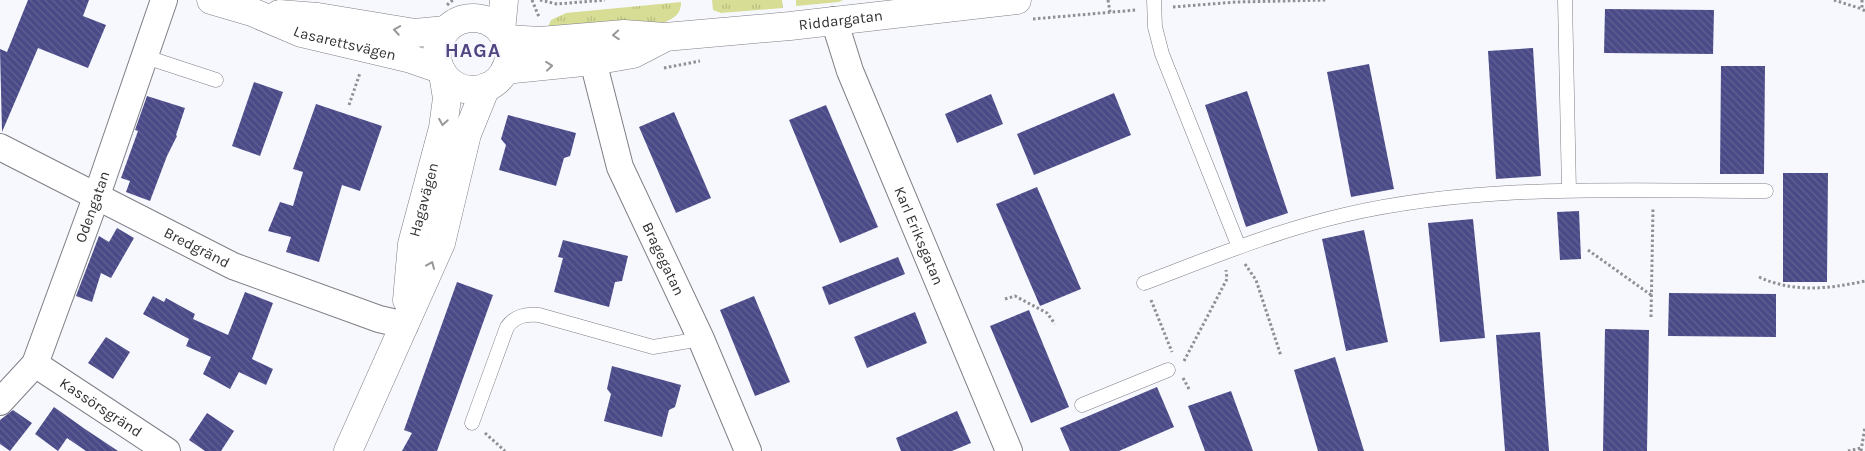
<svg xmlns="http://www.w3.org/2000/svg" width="1865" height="451" font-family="Karla,sans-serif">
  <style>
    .grass { fill: url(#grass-tufts) }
    .building { fill: url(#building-back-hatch) }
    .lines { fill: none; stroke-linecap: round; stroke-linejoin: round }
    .service-casing { stroke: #7e7f85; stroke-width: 15 }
    .minor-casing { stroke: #7e7f85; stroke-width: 28 }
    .tertiary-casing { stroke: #7e7f85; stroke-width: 29 }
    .path { stroke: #8f8f94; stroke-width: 3; stroke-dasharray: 2.5 2.5; stroke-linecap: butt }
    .service { stroke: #fff; stroke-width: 14 }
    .minor { stroke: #fff; stroke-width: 26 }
    .tertiary { stroke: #fff; stroke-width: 28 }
    .oneway { stroke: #989899 }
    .labels { text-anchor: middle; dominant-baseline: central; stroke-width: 5; stroke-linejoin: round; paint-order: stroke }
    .street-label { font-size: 15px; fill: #303033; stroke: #f7f8fe }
    .district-label { font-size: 20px; font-weight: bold; letter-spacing: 1px; fill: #504481; stroke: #f7f8fe }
  </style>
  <defs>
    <pattern id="grass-tufts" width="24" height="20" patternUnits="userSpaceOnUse" patternTransform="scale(1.25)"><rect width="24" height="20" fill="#d7dd94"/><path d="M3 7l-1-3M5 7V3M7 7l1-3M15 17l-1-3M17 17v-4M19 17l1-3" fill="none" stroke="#b9be80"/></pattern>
    <pattern id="building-back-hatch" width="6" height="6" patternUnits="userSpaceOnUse" patternTransform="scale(1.25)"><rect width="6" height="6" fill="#4a4a88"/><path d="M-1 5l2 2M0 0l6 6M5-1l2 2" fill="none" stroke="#626294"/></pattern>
  </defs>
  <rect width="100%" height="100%" fill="#f7f8fe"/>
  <path class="grass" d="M 712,0 L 782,0 L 783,8 L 721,13 L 713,10 Z
    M 796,0 L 843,0 L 839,2 L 796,6 Z
    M 681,2 C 681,15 674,18 663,23 L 546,32 L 551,20 L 566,13 Z"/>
  <path class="building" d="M 28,0 L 89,0 L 83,16 L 106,25 L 88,68 L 38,48 L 2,132 L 0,49 L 7,52 Z
    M 1605,9 L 1714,10 L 1713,54 L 1604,53 Z
    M 1533,48 L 1541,176 L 1496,179 L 1488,51 Z
    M 1369,64 L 1394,189 L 1351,197 L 1327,72 Z
    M 1721,66 L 1765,66 L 1764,174 L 1720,174 Z
    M 254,82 L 283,92 L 260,156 L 232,146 Z
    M 1247,91 L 1288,213 L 1246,227 L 1205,105 Z
    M 1114,93 L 1131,135 L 1034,175 L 1017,134 Z
    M 991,94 L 1003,124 L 957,143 L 945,114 Z
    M 147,96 L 185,108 L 176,135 L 177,136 L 167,156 L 150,201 L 126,192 L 130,181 L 121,178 L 138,131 L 135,130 Z
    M 316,104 L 382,126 L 360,191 L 342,185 L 319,262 L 286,252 L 291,237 L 268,231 L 280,202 L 293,206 L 303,172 L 293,169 Z
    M 826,105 L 878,227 L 840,243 L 789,120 Z
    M 674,112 L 711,198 L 676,213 L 639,127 Z
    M 508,115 L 576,133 L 570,156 L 564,158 L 556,186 L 499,170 L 506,145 L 501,139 Z
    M 1783,173 L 1828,173 L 1827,282 L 1783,282 Z
    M 1037,187 L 1081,289 L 1040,306 L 996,204 Z
    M 1579,211 L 1581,259 L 1560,260 L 1557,212 Z
    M 1473,219 L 1485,338 L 1440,342 L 1428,223 Z
    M 117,228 L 134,238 L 111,278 L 101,273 L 92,302 L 76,296 L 99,236 L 109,242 Z
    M 1364,230 L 1388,342 L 1346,351 L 1322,239 Z
    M 563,240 L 628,256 L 622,281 L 615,282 L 609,307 L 554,292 L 563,258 L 558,257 Z
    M 898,257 L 905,274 L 829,305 L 822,287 Z
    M 457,282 L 493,295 L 437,451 L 402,451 L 412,433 L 404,430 Z
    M 245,292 L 273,303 L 252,359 L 273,369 L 266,385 L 239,372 L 230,389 L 203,374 L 211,357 L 186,346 L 189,339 L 143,314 L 153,296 L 164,302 L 166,298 L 195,314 L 193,319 L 228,335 Z
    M 1669,293 L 1776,294 L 1776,337 L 1668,336 Z
    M 754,296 L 790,382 L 755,396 L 720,310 Z
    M 1029,310 L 1069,407 L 1031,423 L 990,326 Z
    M 915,312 L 927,343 L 867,368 L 854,337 Z
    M 1605,329 L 1649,330 L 1647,451 L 1603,451 Z
    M 1540,332 L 1549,451 L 1505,451 L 1496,335 Z
    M 106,337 L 130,352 L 113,379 L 88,363 Z
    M 1335,357 L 1364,451 L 1318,451 L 1294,370 Z
    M 612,366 L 681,385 L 675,407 L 669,410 L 662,437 L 604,421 L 611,394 L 607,389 Z
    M 1157,387 L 1174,427 L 1119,451 L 1070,451 L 1060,428 Z
    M 1231,391 L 1253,451 L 1205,451 L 1188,406 Z
    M 54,407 L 85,429 L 118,451 L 86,451 L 67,438 L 58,451 L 35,434 Z
    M 13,410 L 32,423 L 10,451 L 0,444 L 0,420 Z
    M 957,411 L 971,443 L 952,451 L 901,451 L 896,438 Z
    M 207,413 L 234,431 L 221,451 L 205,451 L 189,440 Z"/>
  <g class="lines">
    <defs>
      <path id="service" d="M 1154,0 L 1155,27 L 1162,54 L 1239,247
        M 1565,0 L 1569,191
        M 146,57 L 216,80
        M 1144,283 C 1210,258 1275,231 1344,215 C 1482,183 1625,191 1766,191
        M 1082,405 L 1168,370
        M 472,423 L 507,327 C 515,316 525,314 539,315 L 653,347 L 701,339"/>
      <g id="minor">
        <path id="s1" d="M 834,20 L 850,71 L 1009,451"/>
        <path id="s2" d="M 593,61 L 620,167 L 701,339 L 748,451"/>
        <path id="s3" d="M 0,147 L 233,266 L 379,319 L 405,325"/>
        <path id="s4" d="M 35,364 L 167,451"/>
        <path id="s5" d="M 0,402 L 35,364 L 97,195 L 164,0"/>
      </g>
      <g id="tertiary">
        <path id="s6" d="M 211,0 L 252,12 L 301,33 L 411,59 L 440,69"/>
        <path d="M 279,14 L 318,17 L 415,33 L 446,30"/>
        <circle cx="473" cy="54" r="36"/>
        <path d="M 501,31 L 504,0"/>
        <path id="s7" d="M 506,39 L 540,41 L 624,34 L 665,37 L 790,26 L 1017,0"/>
        <path d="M 505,70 L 593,61 L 633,54 L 664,38"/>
        <path id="s8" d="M 407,300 L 412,244 L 443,128 L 447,98 L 443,74"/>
        <path d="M 348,451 L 441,243 L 467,134 L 486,87"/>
      </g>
    </defs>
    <use href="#service" class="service-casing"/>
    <use href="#minor" class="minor-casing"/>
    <use href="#tertiary" class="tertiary-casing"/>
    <path class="path" d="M 532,0 L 539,17
      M 540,0 L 557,4 L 605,0
      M 1108,0 L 1110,12
      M 1834,0 L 1862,9
      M 1862,0 L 1862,9 L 1865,11
      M 447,5 L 453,0
      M 1173,7 L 1236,2 L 1327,0
      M 1033,19 L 1136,10
      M 664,68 L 700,61
      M 349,105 L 360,73
      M 1588,250 L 1651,295
      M 1245,264 L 1256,280 L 1281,356
      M 1759,277 C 1794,293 1828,289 1865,281
      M 1005,299 L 1015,296 L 1047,313 L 1055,324
      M 1151,300 L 1172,352
      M 1651,317 L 1653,208
      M 1184,361 L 1227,279 L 1226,270
      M 1183,378 L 1189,389
      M 485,433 L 505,451
      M 1848,451 L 1861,448
      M 1861,451 L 1865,427"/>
    <use href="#service" class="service"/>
    <use href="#minor" class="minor"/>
    <use href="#tertiary" class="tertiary"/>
  </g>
  <defs><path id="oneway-chevron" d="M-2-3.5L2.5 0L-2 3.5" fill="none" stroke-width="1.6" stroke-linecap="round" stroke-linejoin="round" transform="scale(1.25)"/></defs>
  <g class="oneway">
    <use href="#oneway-chevron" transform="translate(397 30) rotate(-171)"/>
    <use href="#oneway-chevron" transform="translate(616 35) rotate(176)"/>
    <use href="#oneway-chevron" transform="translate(549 66) rotate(-6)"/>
    <use href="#oneway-chevron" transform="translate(443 122) rotate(99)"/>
    <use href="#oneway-chevron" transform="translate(431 265) rotate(-67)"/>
  </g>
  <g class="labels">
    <g class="street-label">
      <text stroke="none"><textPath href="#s7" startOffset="336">Riddargatan</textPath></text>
      <text stroke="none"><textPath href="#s6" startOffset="141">Lasarettsvägen</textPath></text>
      <text stroke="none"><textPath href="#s8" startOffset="102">Hagavägen</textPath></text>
      <text stroke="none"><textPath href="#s5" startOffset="219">Odengatan</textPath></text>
      <text stroke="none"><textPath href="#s1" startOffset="232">Karl Eriksgatan</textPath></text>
      <text stroke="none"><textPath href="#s3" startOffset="221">Bredgränd</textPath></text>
      <text stroke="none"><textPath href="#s2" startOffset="211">Bragegatan</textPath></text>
      <text stroke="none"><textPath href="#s4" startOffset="79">Kassörsgränd</textPath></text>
    </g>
    <g class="district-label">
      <text x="473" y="50">HAGA</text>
    </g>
  </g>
</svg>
